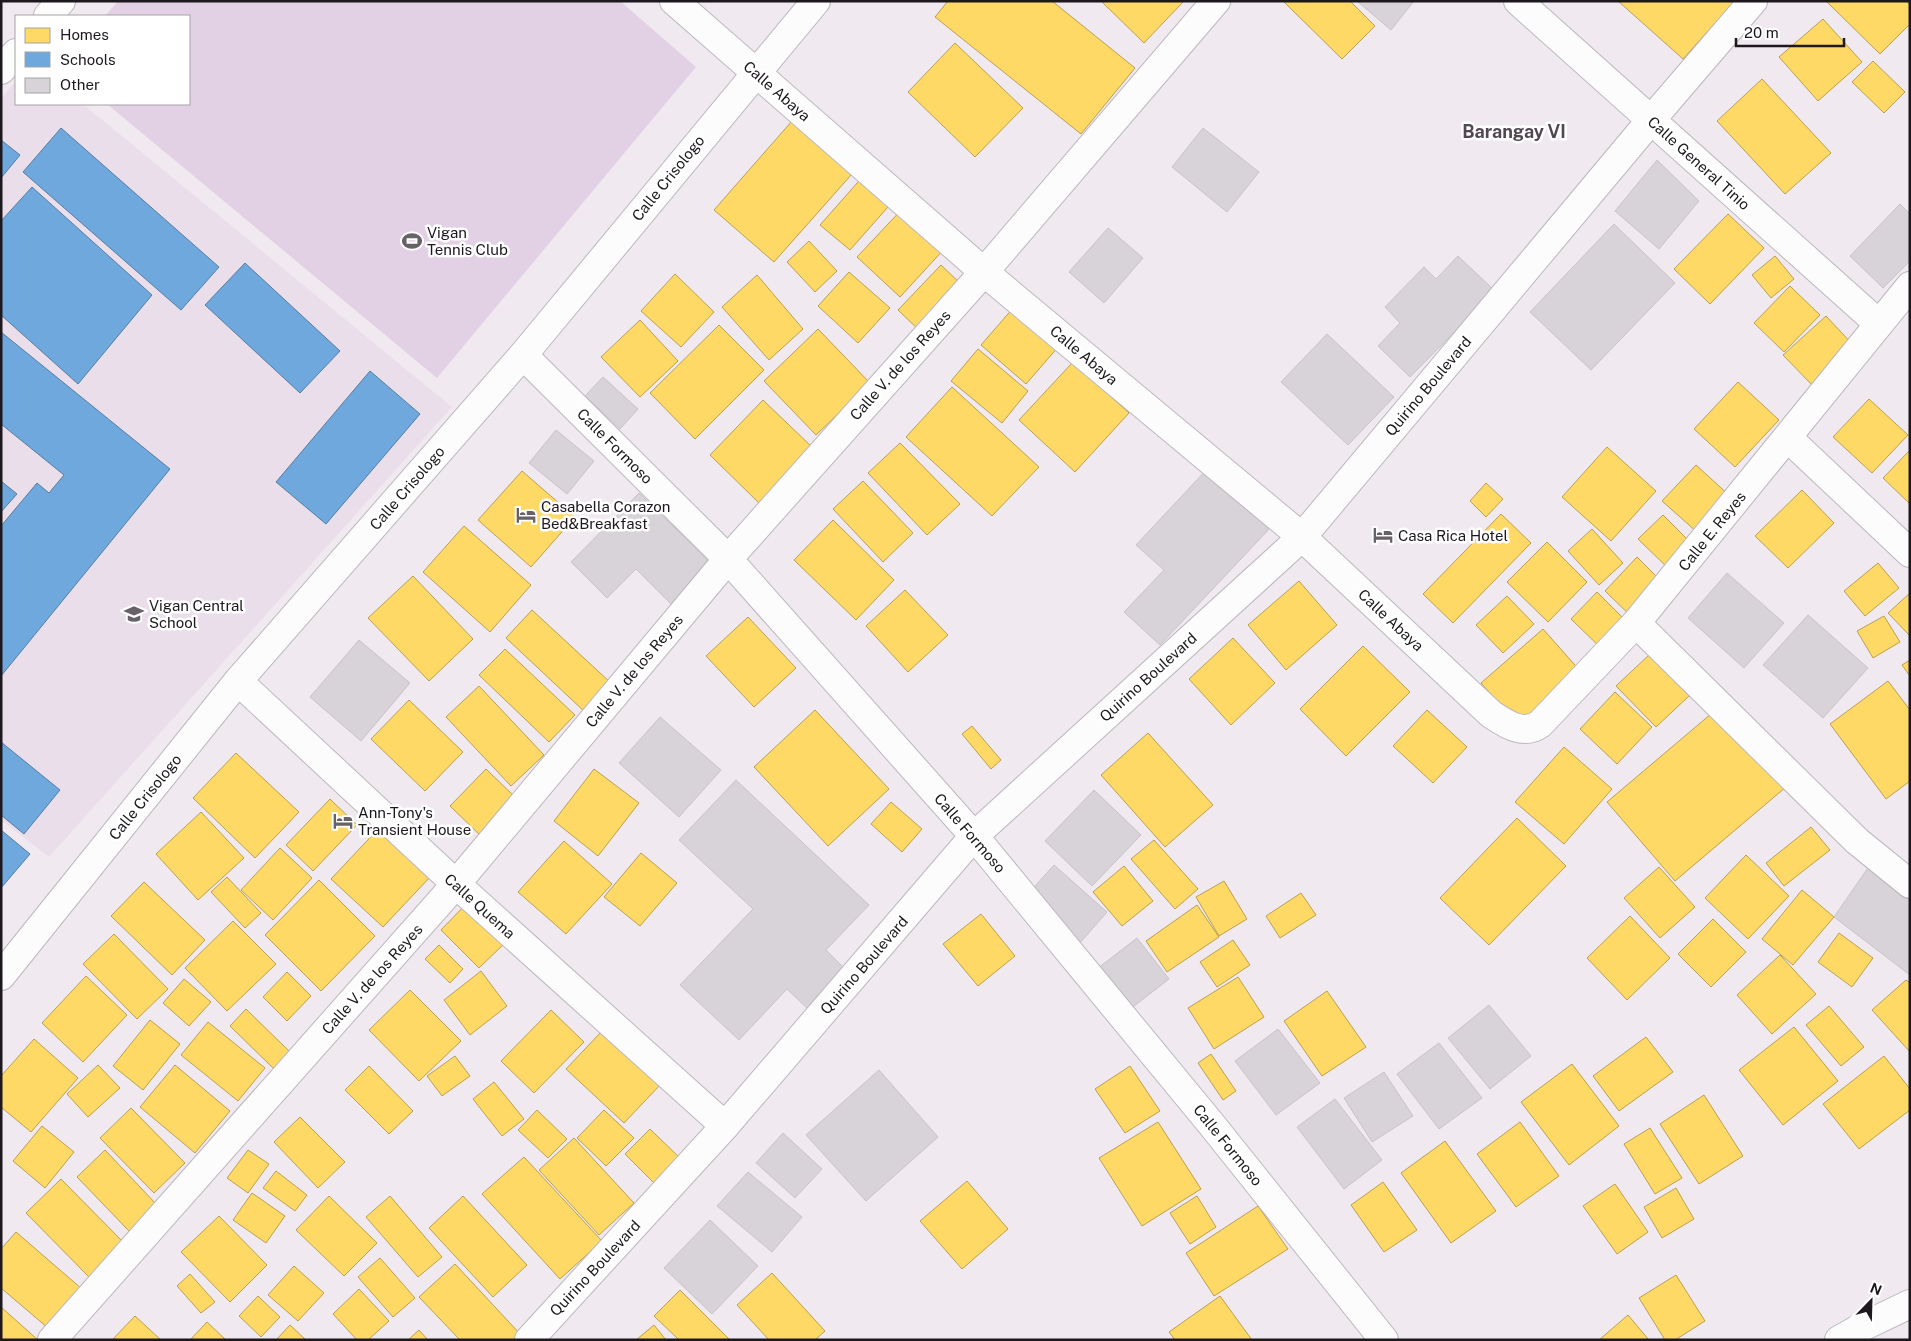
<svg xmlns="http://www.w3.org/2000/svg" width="1911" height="1341" font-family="'Public Sans',sans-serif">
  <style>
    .built { fill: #eadeea }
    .green { fill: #e2d0e4 }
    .homes { fill: #ffd966; stroke: #bb9f50 }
    .schools { fill: #6fa8dc; stroke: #567da3 }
    .building { fill: #d8d3d8; stroke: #c7c3c7 }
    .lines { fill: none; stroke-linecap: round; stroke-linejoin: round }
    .minor-casing { stroke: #bcb7bc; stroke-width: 30 }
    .tertiary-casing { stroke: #bcb7bc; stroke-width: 30 }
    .secondary-casing { stroke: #bcb7bc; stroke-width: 30 }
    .minor { stroke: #fdfcfd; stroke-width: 28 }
    .tertiary { stroke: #fdfcfd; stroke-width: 28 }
    .secondary { stroke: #fdfcfd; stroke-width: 28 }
    .labels { text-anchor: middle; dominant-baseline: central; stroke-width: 5; stroke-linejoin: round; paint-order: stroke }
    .street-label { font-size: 15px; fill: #1c181d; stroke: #fff }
    .poi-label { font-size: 15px; fill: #1c181d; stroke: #fff; text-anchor: start }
    .quarter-label { font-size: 18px; font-weight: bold; fill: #514852; stroke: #fff }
  </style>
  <rect width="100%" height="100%" fill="#f0eaf0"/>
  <path class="built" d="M 16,81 L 16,104 L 83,104 L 452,407 L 49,857 L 1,820 L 1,98 Z"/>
  <path class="green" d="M 118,1 L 620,1 L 696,67 L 437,378 L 107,104 L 189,104 L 189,16 L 105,16 Z"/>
  <path class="homes" d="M 948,1 L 1052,1 L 1135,68 L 1081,134 L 935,17 Z
    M 1101,1 L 1184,1 L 1144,43 Z
    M 1283,1 L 1350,1 L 1375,26 L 1342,59 Z
    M 1618,1 L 1735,1 L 1683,59 Z
    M 1826,1 L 1906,1 L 1910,5 L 1910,24 L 1880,54 Z
    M 1823,19 L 1862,62 L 1818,101 L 1779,57 Z
    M 955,43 L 1023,108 L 975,157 L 908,92 Z
    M 1873,61 L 1905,92 L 1884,113 L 1852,82 Z
    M 1762,79 L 1831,153 L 1785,194 L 1717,121 Z
    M 792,121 L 852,174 L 774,262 L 714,210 Z
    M 866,173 L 895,199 L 850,250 L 820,225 Z
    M 905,206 L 947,246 L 900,297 L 857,257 Z
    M 1728,214 L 1764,248 L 1710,304 L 1674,269 Z
    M 809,241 L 837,271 L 815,292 L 787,262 Z
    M 1775,256 L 1794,279 L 1771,298 L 1752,275 Z
    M 941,265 L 963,286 L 921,332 L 898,310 Z
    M 849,272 L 890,308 L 858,343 L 818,306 Z
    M 675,274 L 714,312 L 681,347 L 641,311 Z
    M 757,275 L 803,329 L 769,360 L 722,307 Z
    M 1790,286 L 1820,315 L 1784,352 L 1754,323 Z
    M 1014,307 L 1059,346 L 1026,384 L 981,345 Z
    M 1826,316 L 1855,347 L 1813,386 L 1783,355 Z
    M 640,320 L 678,361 L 640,397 L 601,357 Z
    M 719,325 L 764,370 L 695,439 L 650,393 Z
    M 818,329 L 870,383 L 816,435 L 764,381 Z
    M 978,349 L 1028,391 L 1002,423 L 951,381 Z
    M 1073,362 L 1129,413 L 1075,472 L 1019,420 Z
    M 1738,382 L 1779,420 L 1735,467 L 1694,429 Z
    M 952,387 L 1039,467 L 992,516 L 906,437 Z
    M 1869,399 L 1908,435 L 1872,473 L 1833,437 Z
    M 763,400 L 813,448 L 760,504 L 710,455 Z
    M 900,443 L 960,504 L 927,535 L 868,473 Z
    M 1607,447 L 1656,491 L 1611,541 L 1562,497 Z
    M 1910,450 L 1910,504 L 1883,478 Z
    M 1696,465 L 1731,497 L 1698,533 L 1662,501 Z
    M 522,471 L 575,517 L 531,567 L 478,520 Z
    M 863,481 L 913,533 L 883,562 L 833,509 Z
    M 1486,483 L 1503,499 L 1486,517 L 1470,501 Z
    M 1802,490 L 1834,523 L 1788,568 L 1755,536 Z
    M 1501,514 L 1531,543 L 1453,623 L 1423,594 Z
    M 1663,515 L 1693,545 L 1669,569 L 1638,539 Z
    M 833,520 L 894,580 L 856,620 L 794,560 Z
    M 464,526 L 531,585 L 490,632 L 423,572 Z
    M 1592,529 L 1623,563 L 1599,585 L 1568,551 Z
    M 1547,542 L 1587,582 L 1548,622 L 1507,582 Z
    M 1637,557 L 1665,585 L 1633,618 L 1605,591 Z
    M 1878,563 L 1899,588 L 1865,616 L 1844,591 Z
    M 413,576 L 473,639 L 429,681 L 368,618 Z
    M 1299,581 L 1337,625 L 1286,670 L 1248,625 Z
    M 905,590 L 948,635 L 908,672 L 866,626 Z
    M 1597,592 L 1630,625 L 1603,650 L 1571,619 Z
    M 1910,593 L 1910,636 L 1888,613 Z
    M 1507,596 L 1534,624 L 1503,653 L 1476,625 Z
    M 532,610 L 612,684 L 586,713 L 506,638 Z
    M 1884,616 L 1900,642 L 1873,658 L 1857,631 Z
    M 748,617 L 796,668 L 754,707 L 706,656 Z
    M 1543,629 L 1582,673 L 1520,727 L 1481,683 Z
    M 1233,638 L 1275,683 L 1231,725 L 1189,679 Z
    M 1363,646 L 1410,692 L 1346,756 L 1300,709 Z
    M 505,649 L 575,715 L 549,742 L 479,675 Z
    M 1650,654 L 1689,696 L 1656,727 L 1616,686 Z
    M 1910,660 L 1910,676 L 1902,665 Z
    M 1888,681 L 1910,710 L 1910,781 L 1886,799 L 1830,724 Z
    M 479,686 L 544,755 L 511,786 L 446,717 Z
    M 1615,692 L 1652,727 L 1617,764 L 1580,729 Z
    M 409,700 L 463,752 L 425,791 L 371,739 Z
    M 1718,708 L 1786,787 L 1675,881 L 1607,802 Z
    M 815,710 L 889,789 L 828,846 L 754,767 Z
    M 1427,710 L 1467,747 L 1433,783 L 1393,746 Z
    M 972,726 L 1001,760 L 991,769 L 962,734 Z
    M 1148,733 L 1213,805 L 1165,847 L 1101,775 Z
    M 1564,747 L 1612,789 L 1564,844 L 1515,802 Z
    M 236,753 L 299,812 L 255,858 L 193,798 Z
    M 486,769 L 519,801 L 483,838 L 450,806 Z
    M 594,769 L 639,803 L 598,856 L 554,821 Z
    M 330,799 L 357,825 L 313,871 L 286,845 Z
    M 891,802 L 922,829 L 902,852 L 871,824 Z
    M 201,812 L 244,858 L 198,900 L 156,854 Z
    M 1517,818 L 1566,866 L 1489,945 L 1440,898 Z
    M 380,827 L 432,875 L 383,927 L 331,879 Z
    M 1811,827 L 1830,850 L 1784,886 L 1766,863 Z
    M 1154,840 L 1198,889 L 1175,909 L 1131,859 Z
    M 564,841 L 612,884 L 566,934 L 518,892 Z
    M 280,848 L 312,878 L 273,920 L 241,890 Z
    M 641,853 L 677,883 L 640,926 L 604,897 Z
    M 1746,855 L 1789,896 L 1748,939 L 1705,898 Z
    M 1124,866 L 1153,901 L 1122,926 L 1093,892 Z
    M 1659,867 L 1695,907 L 1660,938 L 1624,898 Z
    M 227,877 L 261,913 L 245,928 L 211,892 Z
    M 319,880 L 375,936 L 321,991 L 265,935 Z
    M 1224,881 L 1247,919 L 1219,936 L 1196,897 Z
    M 144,882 L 205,940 L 172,975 L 111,916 Z
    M 1802,890 L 1834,917 L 1793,965 L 1762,939 Z
    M 1301,893 L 1316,915 L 1280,938 L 1266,916 Z
    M 468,902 L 507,941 L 479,968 L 441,930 Z
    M 1197,905 L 1219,937 L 1167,972 L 1146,941 Z
    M 981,914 L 1015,956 L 978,986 L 943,944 Z
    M 1630,916 L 1670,958 L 1627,1000 L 1587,958 Z
    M 1713,919 L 1746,952 L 1711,987 L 1678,954 Z
    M 233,921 L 276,964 L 227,1011 L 185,968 Z
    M 1839,933 L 1873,958 L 1852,987 L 1818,962 Z
    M 114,934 L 168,989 L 137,1019 L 83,964 Z
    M 1233,940 L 1250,965 L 1217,987 L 1200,962 Z
    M 439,945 L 463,969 L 450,983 L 425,959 Z
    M 1780,955 L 1816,994 L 1772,1034 L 1737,995 Z
    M 481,971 L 507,1006 L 470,1035 L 444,1000 Z
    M 287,972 L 311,996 L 287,1021 L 263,997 Z
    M 86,976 L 127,1015 L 83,1062 L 42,1023 Z
    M 1238,977 L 1264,1017 L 1214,1049 L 1188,1008 Z
    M 184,979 L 211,1002 L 189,1026 L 163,1003 Z
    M 1906,980 L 1910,983 L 1910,1052 L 1872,1010 Z
    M 410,990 L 461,1041 L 419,1081 L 369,1030 Z
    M 1327,991 L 1366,1047 L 1322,1076 L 1284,1021 Z
    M 1829,1006 L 1864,1047 L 1841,1066 L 1806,1025 Z
    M 246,1009 L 290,1052 L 274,1069 L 230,1026 Z
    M 551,1010 L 584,1042 L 534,1093 L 501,1061 Z
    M 150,1020 L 180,1044 L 143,1090 L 113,1066 Z
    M 208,1022 L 265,1068 L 238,1101 L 181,1055 Z
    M 1794,1027 L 1838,1081 L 1783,1125 L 1739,1070 Z
    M 603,1030 L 661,1084 L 624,1123 L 566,1069 Z
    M 1646,1037 L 1673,1072 L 1619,1111 L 1593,1076 Z
    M 34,1039 L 78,1078 L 31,1132 L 1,1107 L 1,1076 Z
    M 1211,1054 L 1236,1091 L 1223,1100 L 1198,1063 Z
    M 455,1056 L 470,1076 L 442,1096 L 427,1076 Z
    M 1884,1056 L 1910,1089 L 1910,1110 L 1859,1149 L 1823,1104 Z
    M 1572,1064 L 1619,1126 L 1569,1165 L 1521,1102 Z
    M 98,1065 L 120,1088 L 88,1117 L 67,1094 Z
    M 175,1065 L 230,1111 L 195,1153 L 140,1107 Z
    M 369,1066 L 413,1111 L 389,1134 L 345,1090 Z
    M 1130,1066 L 1160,1111 L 1125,1133 L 1095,1089 Z
    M 494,1082 L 524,1119 L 502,1136 L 473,1099 Z
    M 1704,1095 L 1743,1156 L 1699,1184 L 1660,1124 Z
    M 131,1108 L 185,1163 L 154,1193 L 100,1138 Z
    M 537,1110 L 567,1139 L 548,1158 L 518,1130 Z
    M 604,1110 L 634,1138 L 606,1166 L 577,1138 Z
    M 300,1117 L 345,1162 L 318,1188 L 274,1142 Z
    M 1158,1122 L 1201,1189 L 1142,1226 L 1099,1158 Z
    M 1520,1122 L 1559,1176 L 1516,1207 L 1477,1154 Z
    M 42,1126 L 74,1152 L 45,1188 L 13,1161 Z
    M 1650,1128 L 1682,1178 L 1655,1194 L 1624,1144 Z
    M 650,1129 L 683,1161 L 658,1187 L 625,1154 Z
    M 574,1138 L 634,1203 L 599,1235 L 539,1170 Z
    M 1445,1141 L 1496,1211 L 1451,1243 L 1401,1173 Z
    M 105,1150 L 157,1205 L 129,1231 L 77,1177 Z
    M 248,1150 L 269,1164 L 248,1193 L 227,1178 Z
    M 524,1157 L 602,1241 L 560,1279 L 482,1194 Z
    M 276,1171 L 307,1195 L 295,1211 L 263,1188 Z
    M 61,1179 L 125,1244 L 90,1278 L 26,1213 Z
    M 967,1181 L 1008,1229 L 962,1269 L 920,1221 Z
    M 1383,1182 L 1417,1230 L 1384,1252 L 1351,1205 Z
    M 1615,1184 L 1648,1232 L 1617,1254 L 1583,1206 Z
    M 1676,1188 L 1694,1219 L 1662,1238 L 1644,1207 Z
    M 252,1193 L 285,1216 L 266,1243 L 233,1220 Z
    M 329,1196 L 377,1243 L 344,1276 L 296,1230 Z
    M 390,1196 L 442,1257 L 418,1277 L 366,1217 Z
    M 463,1196 L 527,1265 L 493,1297 L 429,1228 Z
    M 1197,1196 L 1216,1227 L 1190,1244 L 1170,1213 Z
    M 1258,1206 L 1288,1249 L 1214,1296 L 1186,1253 Z
    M 219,1216 L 267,1265 L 230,1302 L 181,1252 Z
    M 16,1232 L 82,1289 L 48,1328 L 1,1288 L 1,1249 Z
    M 380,1258 L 415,1298 L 393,1317 L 358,1277 Z
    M 455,1264 L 522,1336 L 518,1340 L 460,1340 L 419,1297 Z
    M 294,1266 L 324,1293 L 298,1321 L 268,1295 Z
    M 772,1273 L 825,1331 L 815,1340 L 769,1340 L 737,1305 Z
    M 190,1274 L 215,1302 L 201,1313 L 177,1286 Z
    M 1676,1275 L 1705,1321 L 1675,1340 L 1665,1340 L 1639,1298 Z
    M 359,1289 L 389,1321 L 368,1340 L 357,1340 L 333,1314 Z
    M 680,1290 L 730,1340 L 679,1340 L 654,1316 Z
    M 258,1296 L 280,1317 L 261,1337 L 239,1316 Z
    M 1220,1296 L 1252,1340 L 1175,1340 L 1169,1332 Z
    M 1,1307 L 38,1340 L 1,1340 Z
    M 1628,1315 L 1649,1340 L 1599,1340 Z
    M 135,1316 L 161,1340 L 112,1340 Z
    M 207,1322 L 226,1340 L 190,1340 Z
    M 290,1325 L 306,1340 L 276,1340 Z
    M 654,1325 L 666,1340 L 636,1340 Z
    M 419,1330 L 428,1340 L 408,1340 Z"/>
  <path class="schools" d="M 61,128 L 219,267 L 181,310 L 23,172 Z
    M 1,140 L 20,155 L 1,178 Z
    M 32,187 L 152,295 L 78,384 L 1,315 L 1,221 Z
    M 245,263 L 340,351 L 300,393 L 205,305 Z
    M 1,332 L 170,469 L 1,676 L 1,526 L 37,483 L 49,493 L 64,475 L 1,424 Z
    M 370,371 L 420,414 L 326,524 L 276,482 Z
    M 1,481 L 17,494 L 1,512 Z
    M 1,742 L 60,790 L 24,834 L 1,815 Z
    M 1,830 L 30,854 L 1,888 Z"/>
  <path class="building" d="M 1357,1 L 1414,1 L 1391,30 Z
    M 1203,128 L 1259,172 L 1227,212 L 1172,167 Z
    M 1657,160 L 1699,201 L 1659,249 L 1615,211 Z
    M 1900,204 L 1910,214 L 1910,261 L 1883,288 L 1850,256 Z
    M 1614,224 L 1675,283 L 1591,370 L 1530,312 Z
    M 1108,228 L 1143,258 L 1104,303 L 1069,272 Z
    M 1458,256 L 1495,291 L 1410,377 L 1378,346 L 1400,323 L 1385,307 L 1424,267 L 1436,279 Z
    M 1327,334 L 1394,397 L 1348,445 L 1281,382 Z
    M 603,377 L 638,409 L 620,429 L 585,396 Z
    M 556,430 L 594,461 L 567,494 L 529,463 Z
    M 1209,467 L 1272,526 L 1160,645 L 1124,612 L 1164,570 L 1136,545 Z
    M 639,493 L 714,566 L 674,607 L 636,569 L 607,598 L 571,562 Z
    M 1727,573 L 1784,623 L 1744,668 L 1688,618 Z
    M 1808,615 L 1868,668 L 1823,718 L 1763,665 Z
    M 359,640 L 410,683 L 361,741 L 310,697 Z
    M 660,717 L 721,770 L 679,817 L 619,763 Z
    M 736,780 L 869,905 L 826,950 L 846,970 L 809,1010 L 787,989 L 739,1040 L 680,985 L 753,909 L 679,840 Z
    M 1094,790 L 1141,835 L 1092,886 L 1045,841 Z
    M 1872,862 L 1910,891 L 1910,975 L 1834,917 Z
    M 1054,865 L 1107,912 L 1079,944 L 1026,896 Z
    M 1137,938 L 1169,979 L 1125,1013 L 1093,972 Z
    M 1489,1005 L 1531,1056 L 1490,1089 L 1448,1038 Z
    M 1278,1029 L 1320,1083 L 1276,1115 L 1235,1061 Z
    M 1439,1043 L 1482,1098 L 1439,1129 L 1397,1074 Z
    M 879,1070 L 938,1137 L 866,1201 L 806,1135 Z
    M 1384,1072 L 1413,1116 L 1372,1142 L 1344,1098 Z
    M 1335,1099 L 1382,1160 L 1344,1189 L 1297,1127 Z
    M 783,1133 L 822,1169 L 795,1198 L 756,1163 Z
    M 748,1172 L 802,1217 L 772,1252 L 717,1206 Z
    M 710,1220 L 758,1266 L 712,1314 L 664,1268 Z"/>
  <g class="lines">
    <defs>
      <path id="minor" d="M 674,1 L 984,272 L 1302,537 L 1491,714 C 1506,724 1523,736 1540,724 L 1636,623 L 1910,286
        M 1518,1 L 1879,324
        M 48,16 L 61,1
        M 1,70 L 16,53
        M 523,355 L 728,559 L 974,836 L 1212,1125 L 1384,1340
        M 1788,438 L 1910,553
        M 1636,623 L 1857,841 L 1910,884
        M 238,681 L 456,884 L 725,1126
        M 52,1340 L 456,884 L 728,559 L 984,272 L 1216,1
        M 1839,1340 L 1862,1327 L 1910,1304"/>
      <path id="tertiary" d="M 1,976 L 238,681 L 523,355 L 816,1"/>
      <path id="secondary" d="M 529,1340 L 725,1126 L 974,836 L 1302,537 L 1651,120 L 1753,1"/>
    </defs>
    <use href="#minor" class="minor-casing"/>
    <use href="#tertiary" class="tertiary-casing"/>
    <use href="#secondary" class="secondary-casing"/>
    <use href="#minor" class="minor"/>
    <use href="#tertiary" class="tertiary"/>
    <use href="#secondary" class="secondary"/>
  </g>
  <defs>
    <symbol id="stadium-bare" viewBox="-9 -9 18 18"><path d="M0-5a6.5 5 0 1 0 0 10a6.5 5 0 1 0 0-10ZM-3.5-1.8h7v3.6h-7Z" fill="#666267" stroke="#fff" stroke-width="2.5" paint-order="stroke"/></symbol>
    <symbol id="hotel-bare" viewBox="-9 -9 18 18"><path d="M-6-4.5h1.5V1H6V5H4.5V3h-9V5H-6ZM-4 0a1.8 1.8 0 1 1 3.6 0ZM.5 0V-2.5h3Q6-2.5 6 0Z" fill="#666267" stroke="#fff" stroke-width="2.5" paint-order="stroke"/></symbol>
    <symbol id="school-bare" viewBox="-9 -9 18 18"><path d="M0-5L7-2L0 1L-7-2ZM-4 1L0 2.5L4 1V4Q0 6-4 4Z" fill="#666267" stroke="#fff" stroke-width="2.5" paint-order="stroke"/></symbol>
  </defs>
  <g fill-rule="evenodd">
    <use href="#stadium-bare" x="398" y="227" width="28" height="28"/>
    <use href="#hotel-bare" x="512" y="501" width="28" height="28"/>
    <use href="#hotel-bare" x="1369" y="521" width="28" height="28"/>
    <use href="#school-bare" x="120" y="600" width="28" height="28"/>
    <use href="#hotel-bare" x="329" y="807" width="28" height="28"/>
  </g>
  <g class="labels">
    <g class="street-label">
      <text transform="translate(777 91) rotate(41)">Calle Abaya</text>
      <text transform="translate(1699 163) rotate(42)">Calle General Tinio</text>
      <text transform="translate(668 178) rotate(-51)">Calle Crisologo</text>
      <text transform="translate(1084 355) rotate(40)">Calle Abaya</text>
      <text transform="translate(900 365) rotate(-48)">Calle V. de los Reyes</text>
      <text transform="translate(1428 386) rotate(-50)">Quirino Boulevard</text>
      <text transform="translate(615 446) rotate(45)">Calle Formoso</text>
      <text transform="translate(407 488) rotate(-49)">Calle Crisologo</text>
      <text transform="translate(1712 531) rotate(-51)">Calle E. Reyes</text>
      <text transform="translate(1391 620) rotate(43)">Calle Abaya</text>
      <text transform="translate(634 671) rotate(-50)">Calle V. de los Reyes</text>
      <text transform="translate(1148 677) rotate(-42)">Quirino Boulevard</text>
      <text transform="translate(145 797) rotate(-51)">Calle Crisologo</text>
      <text transform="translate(970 833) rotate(49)">Calle Formoso</text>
      <text transform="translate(480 906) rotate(42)">Calle Quema</text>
      <text transform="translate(864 965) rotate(-49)">Quirino Boulevard</text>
      <text transform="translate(372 979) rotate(-48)">Calle V. de los Reyes</text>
      <text transform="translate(1228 1145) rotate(51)">Calle Formoso</text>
      <text transform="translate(595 1268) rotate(-47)">Quirino Boulevard</text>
    </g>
    <g class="poi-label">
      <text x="427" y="232">Vigan<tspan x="427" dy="17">Tennis Club</tspan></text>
      <text x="541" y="506">Casabella Corazon<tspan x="541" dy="17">Bed&amp;Breakfast</tspan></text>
      <text x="1398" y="535">Casa Rica Hotel</text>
      <text x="149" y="605">Vigan Central<tspan x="149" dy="17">School</tspan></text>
      <text x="358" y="812">Ann-Tony's<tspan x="358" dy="17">Transient House</tspan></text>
    </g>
    <g class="quarter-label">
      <text x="1514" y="131">Barangay VI</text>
    </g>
  </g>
  <rect width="1911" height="1341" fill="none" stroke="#1c181d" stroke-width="5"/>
  <rect x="15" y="15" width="175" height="90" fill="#ffffff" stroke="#a4a3a5"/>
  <rect x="25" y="28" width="25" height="15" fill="#ffd966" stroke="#a4a3a5"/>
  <text x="60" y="40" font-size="15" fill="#1c181d">Homes</text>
  <rect x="25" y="52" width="25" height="15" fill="#6fa8dc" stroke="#a4a3a5"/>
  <text x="60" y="65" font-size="15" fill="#1c181d">Schools</text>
  <rect x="25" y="78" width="25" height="15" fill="#d8d3d8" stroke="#a4a3a5"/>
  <text x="60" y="90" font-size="15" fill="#1c181d">Other</text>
  <g transform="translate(1871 1301) rotate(23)" stroke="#ffffff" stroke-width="4" paint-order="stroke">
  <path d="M0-4L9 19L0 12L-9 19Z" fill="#1c181d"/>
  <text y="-8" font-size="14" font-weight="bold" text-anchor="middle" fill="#1c181d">N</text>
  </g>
  <path d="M1736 38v8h108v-8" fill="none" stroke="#1c181d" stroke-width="2.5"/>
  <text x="1744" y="38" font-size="15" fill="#1c181d" stroke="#ffffff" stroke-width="4" paint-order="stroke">20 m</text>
</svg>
